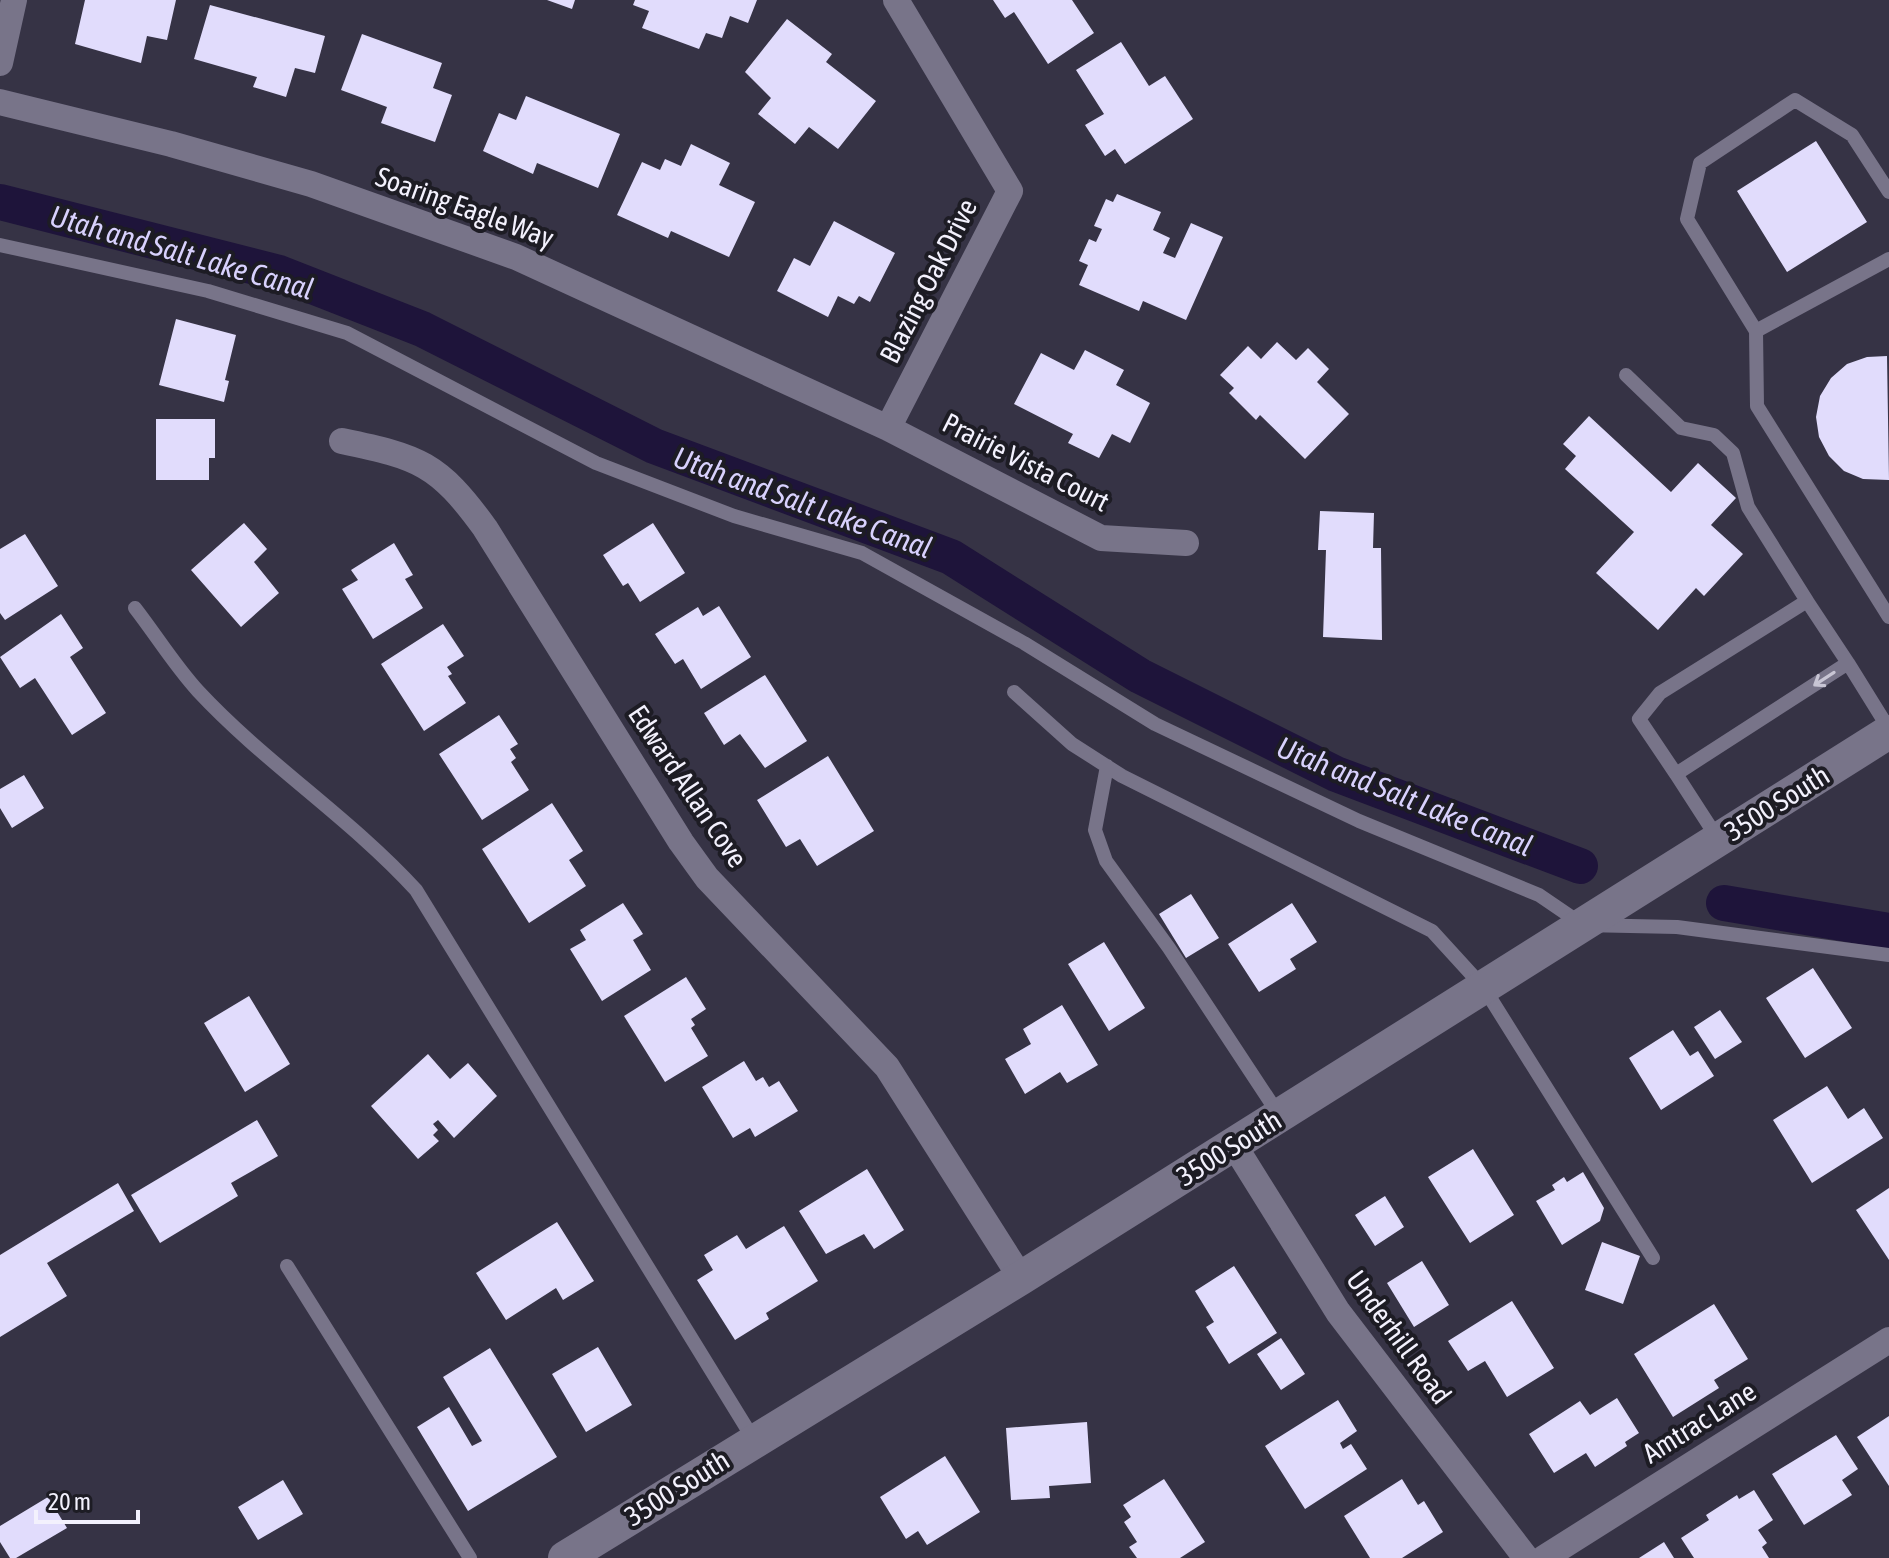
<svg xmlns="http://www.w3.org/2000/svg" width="1889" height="1558" font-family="'Asap Condensed',sans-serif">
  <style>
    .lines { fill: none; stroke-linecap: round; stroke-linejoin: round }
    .canal { stroke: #1e143a; stroke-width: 36 }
    .building { fill: #e1dcfc }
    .service { stroke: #787489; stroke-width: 14 }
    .minor { stroke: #787489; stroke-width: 26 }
    .tertiary { stroke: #787489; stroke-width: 34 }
    .oneway { stroke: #c8c5d4 }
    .labels { text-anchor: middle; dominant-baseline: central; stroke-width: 8; stroke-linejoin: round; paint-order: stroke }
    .street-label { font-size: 28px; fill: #f3f1fd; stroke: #1d1c24 }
    .water-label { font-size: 30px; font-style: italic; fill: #d8d1fd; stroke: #1d1c24 }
  </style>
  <rect width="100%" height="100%" fill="#363345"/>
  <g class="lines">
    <path class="canal" d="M 0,202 L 279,273 L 422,329 L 654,446 L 951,557 L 1140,676 L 1336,774 L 1580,866
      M 1724,903 L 1889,931"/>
  </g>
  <path class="building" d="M 85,0 L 176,0 L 167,40 L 147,36 L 141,63 L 75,44 Z
    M 547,0 L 575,0 L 572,9 Z
    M 635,0 L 757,0 L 748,23 L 730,16 L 722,38 L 706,33 L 699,49 L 642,28 L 649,11 L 633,5 Z
    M 993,0 L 1072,0 L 1094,33 L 1048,64 L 1014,12 L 1005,18 Z
    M 210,5 L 325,36 L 315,73 L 295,68 L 286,97 L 253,87 L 257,77 L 194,59 Z
    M 787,19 L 832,54 L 826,62 L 876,101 L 838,149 L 809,127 L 795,144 L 758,114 L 771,98 L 745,72 Z
    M 362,34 L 442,63 L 433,88 L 452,95 L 435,142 L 381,123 L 387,107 L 341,90 Z
    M 1121,42 L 1149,86 L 1165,76 L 1193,119 L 1125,164 L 1115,149 L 1105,156 L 1085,125 L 1104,114 L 1076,70 Z
    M 526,96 L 620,134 L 598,188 L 537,163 L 533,174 L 483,151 L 499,113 L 516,120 Z
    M 1816,141 L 1867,222 L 1787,272 L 1737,191 Z
    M 691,144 L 730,163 L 719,185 L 755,202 L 729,257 L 671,231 L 668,238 L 617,215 L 642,162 L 660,170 L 665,159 L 681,166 Z
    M 1117,194 L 1161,212 L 1153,230 L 1170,238 L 1163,253 L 1175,258 L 1191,223 L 1223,237 L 1186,320 L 1143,301 L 1139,311 L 1079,285 L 1088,265 L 1079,261 L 1089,239 L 1096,242 L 1102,229 L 1094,226 L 1106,199 L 1113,202 Z
    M 834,221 L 895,253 L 870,302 L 859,296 L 854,304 L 838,296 L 828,317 L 777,291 L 794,258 L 810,266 Z
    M 176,319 L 236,335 L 225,380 L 229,381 L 224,402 L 159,385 Z
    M 1277,342 L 1296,360 L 1308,348 L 1329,369 L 1317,382 L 1349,414 L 1305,459 L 1260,415 L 1256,420 L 1229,393 L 1234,388 L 1220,375 L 1248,346 L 1261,359 Z
    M 1085,350 L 1124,370 L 1116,385 L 1150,403 L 1130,443 L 1112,434 L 1099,458 L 1068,443 L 1073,434 L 1014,404 L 1041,353 L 1074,370 Z
    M 1887,356 L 1889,480 L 1863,479 L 1844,471 L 1829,456 L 1819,437 L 1816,417 L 1820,396 L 1831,378 L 1847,364 L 1867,357 Z
    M 1589,416 L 1671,492 L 1698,463 L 1736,498 L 1711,525 L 1743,554 L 1704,596 L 1696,588 L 1658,630 L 1596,573 L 1634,532 L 1565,469 L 1576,456 L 1563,444 Z
    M 156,419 L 215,419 L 215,458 L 209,458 L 209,480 L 156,480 Z
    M 1320,511 L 1374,513 L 1373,548 L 1381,548 L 1382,640 L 1323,637 L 1326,550 L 1318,550 Z
    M 244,523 L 267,549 L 254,562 L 279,593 L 241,627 L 191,570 Z
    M 653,523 L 685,573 L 640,602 L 628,583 L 623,586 L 603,555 Z
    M 25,534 L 58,586 L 5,620 L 0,613 L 0,549 Z
    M 394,543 L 413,575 L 405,579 L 423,608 L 373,639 L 342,589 L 358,580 L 351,570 Z
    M 719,606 L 751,657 L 701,689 L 683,659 L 675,664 L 655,634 L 698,607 L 703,616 Z
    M 61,614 L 83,648 L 70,657 L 106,713 L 72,735 L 35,678 L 20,688 L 0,657 Z
    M 443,624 L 464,656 L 447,667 L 452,674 L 448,676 L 466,703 L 424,731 L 381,664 Z
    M 765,675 L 807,741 L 765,768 L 740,734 L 724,745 L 704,713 Z
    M 499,715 L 518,744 L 510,749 L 516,758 L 511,762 L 529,790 L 482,820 L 439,754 Z
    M 828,756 L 874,831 L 817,866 L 800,839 L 786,847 L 757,800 Z
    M 24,775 L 44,808 L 12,828 L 0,808 L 0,789 Z
    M 552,803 L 583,851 L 569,860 L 586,886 L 529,923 L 482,849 Z
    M 1191,894 L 1219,938 L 1186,958 L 1159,914 Z
    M 623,903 L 643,934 L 633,940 L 651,970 L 602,1001 L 570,949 L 586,940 L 580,930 Z
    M 1292,903 L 1317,942 L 1290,959 L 1296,969 L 1259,992 L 1228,944 Z
    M 1104,942 L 1145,1008 L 1109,1031 L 1068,964 Z
    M 1813,968 L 1852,1028 L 1805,1058 L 1766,998 Z
    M 686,977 L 706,1009 L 691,1019 L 695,1025 L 691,1028 L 708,1056 L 665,1082 L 624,1016 Z
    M 249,996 L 290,1064 L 245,1092 L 204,1023 Z
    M 1062,1005 L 1098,1065 L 1067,1083 L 1060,1072 L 1025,1094 L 1005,1059 L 1031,1044 L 1023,1029 Z
    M 1720,1010 L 1742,1042 L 1715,1059 L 1694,1027 Z
    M 1673,1030 L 1690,1056 L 1698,1051 L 1714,1076 L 1661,1110 L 1629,1058 Z
    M 428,1054 L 450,1079 L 468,1063 L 497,1096 L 454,1138 L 438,1120 L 433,1124 L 438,1130 L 433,1135 L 439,1141 L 418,1159 L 371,1106 Z
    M 744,1061 L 756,1081 L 763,1077 L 769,1087 L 779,1081 L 798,1111 L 755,1137 L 750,1128 L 733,1138 L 702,1087 Z
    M 1827,1086 L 1848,1119 L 1864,1108 L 1883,1138 L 1812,1183 L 1773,1120 Z
    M 257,1120 L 278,1156 L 231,1183 L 238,1196 L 160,1243 L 131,1195 Z
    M 1473,1149 L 1514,1215 L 1470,1243 L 1428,1177 Z
    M 867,1169 L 904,1230 L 874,1249 L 864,1234 L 826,1254 L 799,1211 Z
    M 1583,1172 L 1604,1208 L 1600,1221 L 1562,1245 L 1536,1201 L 1555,1190 L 1552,1185 L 1564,1177 L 1567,1182 Z
    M 118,1183 L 134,1211 L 47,1263 L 67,1296 L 0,1337 L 0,1255 Z
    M 1889,1188 L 1889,1260 L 1856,1210 Z
    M 1385,1196 L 1404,1227 L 1375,1246 L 1355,1215 Z
    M 557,1222 L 594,1281 L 563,1300 L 556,1288 L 506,1320 L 476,1273 Z
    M 784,1226 L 818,1281 L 766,1313 L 769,1319 L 735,1340 L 697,1280 L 713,1270 L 704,1255 L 737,1235 L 746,1249 Z
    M 1602,1242 L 1640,1256 L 1623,1304 L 1585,1290 Z
    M 1422,1261 L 1449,1305 L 1414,1327 L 1387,1283 Z
    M 1234,1266 L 1277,1333 L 1229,1364 L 1206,1327 L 1214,1322 L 1195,1291 Z
    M 1512,1301 L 1554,1368 L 1507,1397 L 1485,1361 L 1468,1371 L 1448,1341 Z
    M 1714,1304 L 1748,1359 L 1714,1380 L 1719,1388 L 1673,1417 L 1634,1354 Z
    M 1281,1338 L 1305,1374 L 1281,1390 L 1257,1354 Z
    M 598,1347 L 632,1405 L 586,1432 L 552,1374 Z
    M 490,1348 L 557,1457 L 468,1511 L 417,1427 L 449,1407 L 472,1446 L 482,1441 L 443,1377 Z
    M 1617,1398 L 1639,1433 L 1625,1442 L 1627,1446 L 1595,1467 L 1586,1453 L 1554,1473 L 1529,1434 L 1580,1401 L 1590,1415 Z
    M 1338,1400 L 1357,1431 L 1340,1443 L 1343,1449 L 1351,1444 L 1367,1469 L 1305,1509 L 1265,1446 Z
    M 1889,1416 L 1889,1486 L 1857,1437 Z
    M 1087,1422 L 1091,1483 L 1049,1486 L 1050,1498 L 1011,1500 L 1006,1428 Z
    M 1836,1435 L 1858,1469 L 1842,1480 L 1852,1495 L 1804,1525 L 1772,1474 Z
    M 945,1456 L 980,1512 L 927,1545 L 918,1531 L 906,1539 L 880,1497 Z
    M 1164,1479 L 1205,1542 L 1180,1558 L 1137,1558 L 1129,1547 L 1137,1542 L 1124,1522 L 1131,1517 L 1123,1505 Z
    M 1402,1479 L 1418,1505 L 1424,1501 L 1443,1532 L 1402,1558 L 1370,1558 L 1344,1516 Z
    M 283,1480 L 303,1514 L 258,1540 L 238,1507 Z
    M 1754,1490 L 1773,1520 L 1758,1530 L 1767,1543 L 1762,1547 L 1769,1558 L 1694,1558 L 1681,1538 L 1709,1520 L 1706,1515 L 1737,1495 L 1739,1499 Z
    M 48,1497 L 67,1528 L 16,1558 L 10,1558 L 0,1542 L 0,1526 Z
    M 1664,1542 L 1674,1558 L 1639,1558 Z"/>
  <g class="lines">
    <path class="service" d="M 1889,192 L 1852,135 L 1795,100 L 1700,163 L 1687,219 L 1756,331 L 1757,406 L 1889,617
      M 0,245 L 208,291 L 347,333 L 596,463 L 734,516 L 862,553 L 1024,643 L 1155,724 L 1359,821 L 1539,895 L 1583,925 L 1677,927 L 1889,955
      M 1756,331 L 1889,259
      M 1626,375 L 1681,428 L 1714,435 L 1733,453 L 1748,507 L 1807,601
      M 135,608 C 156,635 175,666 198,691 C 265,763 349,817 416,890 L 754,1440
      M 1014,692 L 1072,744 L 1122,776 L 1432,931 L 1484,988 L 1653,1258
      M 1107,766 L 1095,830 L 1106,861 L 1169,948 L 1279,1115
      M 1676,774 L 1639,719 L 1660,693 L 1807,601 L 1848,663
      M 1718,839 L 1676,774 L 1848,663 L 1889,729
      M 287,1266 L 470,1558"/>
    <path class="minor" d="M 0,63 L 14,0
      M 0,102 L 171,144 L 311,184 L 516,257 L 888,428 L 1101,538 L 1186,543
      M 888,428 L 1010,191 L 896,0
      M 342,441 C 419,457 438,463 485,528 L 681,842 L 707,878 L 887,1067 L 1021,1278
      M 1234,1145 L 1338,1312 L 1526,1558
      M 1544,1558 L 1889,1340"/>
    <path class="tertiary" d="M 565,1558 L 1021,1278 L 1889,732"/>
  </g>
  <defs><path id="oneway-shaft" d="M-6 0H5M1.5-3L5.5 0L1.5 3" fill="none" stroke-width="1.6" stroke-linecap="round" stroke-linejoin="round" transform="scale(2)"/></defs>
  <use class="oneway" href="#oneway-shaft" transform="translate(1824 679) rotate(147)"/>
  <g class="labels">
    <g class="street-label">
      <text transform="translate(465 207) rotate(20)">Soaring Eagle Way</text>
      <text transform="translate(928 281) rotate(-63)">Blazing Oak Drive</text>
      <text transform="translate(1026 462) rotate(27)">Prairie Vista Court</text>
      <text transform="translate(688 786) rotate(56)">Edward Allan Cove</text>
      <text transform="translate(1777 803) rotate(-32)">3500 South</text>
      <text transform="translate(1229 1148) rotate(-32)">3500 South</text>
      <text transform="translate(1399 1337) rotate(54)">Underhill Road</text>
      <text transform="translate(1699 1422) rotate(-32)">Amtrac Lane</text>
      <text transform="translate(677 1488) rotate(-32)">3500 South</text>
    </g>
    <g class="water-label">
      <text transform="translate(182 252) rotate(16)">Utah and Salt Lake Canal</text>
      <text transform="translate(803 502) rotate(20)">Utah and Salt Lake Canal</text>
      <text transform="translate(1405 796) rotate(22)">Utah and Salt Lake Canal</text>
    </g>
  </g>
  <path d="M36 1510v12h102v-12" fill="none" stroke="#f3f1fd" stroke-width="4"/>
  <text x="48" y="1510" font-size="24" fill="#f3f1fd" stroke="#1d1c24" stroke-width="6" paint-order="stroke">20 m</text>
</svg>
